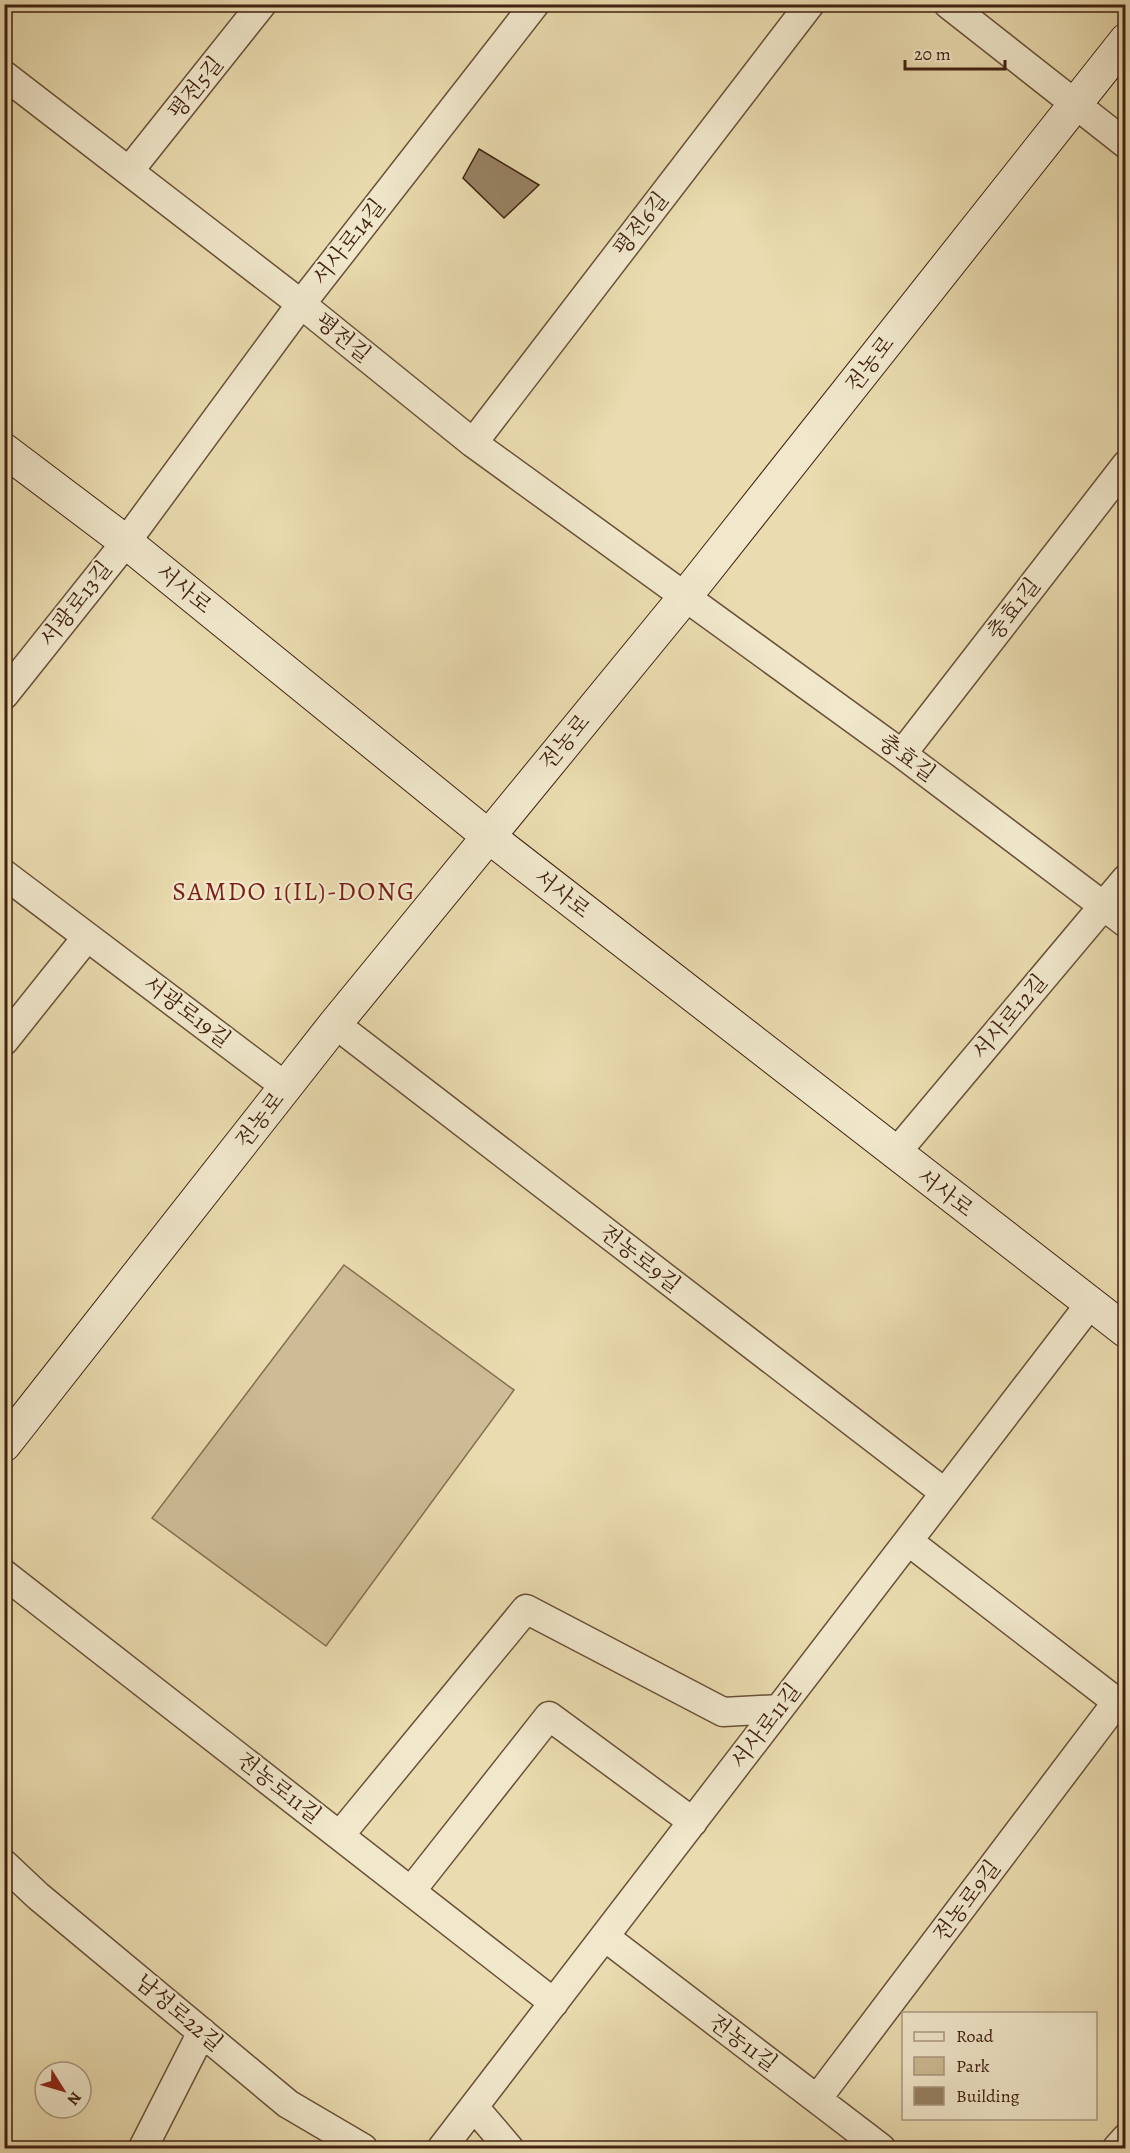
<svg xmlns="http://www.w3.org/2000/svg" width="1130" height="2153" font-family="Alegreya,'Noto Serif KR',serif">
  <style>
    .green { fill: #cdbc95; stroke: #866e53; stroke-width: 1.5 }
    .building { fill: #988264; stroke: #402111; stroke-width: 1.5 }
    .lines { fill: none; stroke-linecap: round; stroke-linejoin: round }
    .street-casing { stroke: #6a5039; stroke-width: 31 }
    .secondary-casing { stroke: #402111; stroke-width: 35 }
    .street { stroke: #f1e8cc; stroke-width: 28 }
    .secondary { stroke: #f1e8cc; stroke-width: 33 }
    .labels { text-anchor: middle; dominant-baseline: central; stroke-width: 4.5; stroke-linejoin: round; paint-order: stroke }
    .street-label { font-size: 22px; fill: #402111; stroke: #f1e8cc }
    .quarter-label { font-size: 26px; letter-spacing: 1.5px; fill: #7a1f14; stroke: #f1e8cc }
  </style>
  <rect width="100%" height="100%" fill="#eadcb0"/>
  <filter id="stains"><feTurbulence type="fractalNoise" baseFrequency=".00333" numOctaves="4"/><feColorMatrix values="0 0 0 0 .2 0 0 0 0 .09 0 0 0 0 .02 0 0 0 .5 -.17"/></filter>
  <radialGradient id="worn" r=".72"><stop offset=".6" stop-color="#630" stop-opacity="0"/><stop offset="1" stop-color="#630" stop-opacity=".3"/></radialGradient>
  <path class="green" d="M 344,1265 L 514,1390 L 326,1646 L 152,1518 Z"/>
  <path class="building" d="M 479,149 L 539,185 L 504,218 L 463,178 Z"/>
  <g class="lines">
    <defs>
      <path id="street" d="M 948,4 L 1126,144
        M 4,75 L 301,304 L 473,443 L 902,754 L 1126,923
        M 129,171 L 262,4
        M 473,443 L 810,4
        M 4,695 L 126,542 L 301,304 L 535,4
        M 902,754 L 1126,465
        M 4,874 L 286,1087
        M 335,1024 L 945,1493
        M 4,1041 L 87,937
        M 895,1154 L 1126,879
        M 908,1541 L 1126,1709
        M 4,1574 L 554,2003
        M 340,1835 L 526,1609 L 723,1712 L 779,1709
        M 4,1864 L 38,1896 L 288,2104 L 363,2148
        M 411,1891 L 549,1716 L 693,1822
        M 605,1937 L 881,2148
        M 817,2099 L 1117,1702
        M 474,2107 L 509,2148
        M 143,2148 L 202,2032
        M 442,2148 L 1090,1304
        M 1117,2148 L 1126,2138"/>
      <path id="secondary" d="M 4,450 L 126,542 L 488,836 L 1126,1331
        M 4,1445 L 335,1024 L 684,598 L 1126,40"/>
    </defs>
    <use href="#street" class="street-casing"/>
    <use href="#secondary" class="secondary-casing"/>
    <use href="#street" class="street"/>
    <use href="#secondary" class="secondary"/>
  </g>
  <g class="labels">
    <g class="street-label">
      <text transform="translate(196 88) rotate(-51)">평전5길</text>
      <text transform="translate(641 224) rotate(-52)">평전6길</text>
      <text transform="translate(349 242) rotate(-52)">서사로14길</text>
      <text transform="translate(343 338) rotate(39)">평전길</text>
      <text transform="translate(870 364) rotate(-52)">전농로</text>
      <text transform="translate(184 589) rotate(39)">서사로</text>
      <text transform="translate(76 604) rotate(-52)">서광로13길</text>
      <text transform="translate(1014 609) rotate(-52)">충효1길</text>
      <text transform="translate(565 742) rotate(-50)">전농로</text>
      <text transform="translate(907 758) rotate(36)">충효길</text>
      <text transform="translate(562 894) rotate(38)">서사로</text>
      <text transform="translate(187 1012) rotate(37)">서광로19길</text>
      <text transform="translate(1010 1017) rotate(-50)">서사로12길</text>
      <text transform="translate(260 1120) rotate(-52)">전농로</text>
      <text transform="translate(945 1193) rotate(37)">서사로</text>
      <text transform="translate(640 1259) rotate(38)">전농로9길</text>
      <text transform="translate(766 1726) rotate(-53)">서사로11길</text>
      <text transform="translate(279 1788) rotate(38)">전농로11길</text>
      <text transform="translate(967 1901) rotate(-53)">전농로9길</text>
      <text transform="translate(179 2013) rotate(40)">남성로22길</text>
      <text transform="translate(743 2043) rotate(37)">전농11길</text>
    </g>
    <g class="quarter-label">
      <text x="294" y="891">SAMDO 1(IL)-DONG</text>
    </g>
  </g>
  <rect width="1130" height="2153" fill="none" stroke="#eadcb0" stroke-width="24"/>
  <rect x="6" y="6" width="1118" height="2141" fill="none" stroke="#402111" stroke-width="3"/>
  <rect x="12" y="12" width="1106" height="2129" fill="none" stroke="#402111" stroke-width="1.5"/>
  <rect x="902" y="2012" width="195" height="108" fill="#f1e8cc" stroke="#aa9881" stroke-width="1.5"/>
  <rect x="914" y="2032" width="30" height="9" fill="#f1e8cc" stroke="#aa9881" stroke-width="1.5"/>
  <text x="956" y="2042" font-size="18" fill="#402111">Road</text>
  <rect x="914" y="2057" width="30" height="18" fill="#cdbc95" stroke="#aa9881" stroke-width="1.5"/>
  <text x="956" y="2072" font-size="18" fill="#402111">Park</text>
  <rect x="914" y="2087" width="30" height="18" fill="#988264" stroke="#aa9881" stroke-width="1.5"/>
  <text x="956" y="2102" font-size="18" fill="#402111">Building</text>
  <g transform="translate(63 2090) rotate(127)"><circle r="28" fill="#f1e8cc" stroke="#aa9881" stroke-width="1.5"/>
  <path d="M0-4.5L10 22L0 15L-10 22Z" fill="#8f2418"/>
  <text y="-9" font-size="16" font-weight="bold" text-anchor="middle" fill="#402111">N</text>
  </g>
  <path d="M905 60v9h100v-9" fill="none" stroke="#402111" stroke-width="3"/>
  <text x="914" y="60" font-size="18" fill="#402111" stroke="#f1e8cc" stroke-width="4.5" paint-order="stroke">20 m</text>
  <rect width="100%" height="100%" filter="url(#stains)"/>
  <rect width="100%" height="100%" fill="url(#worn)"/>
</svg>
